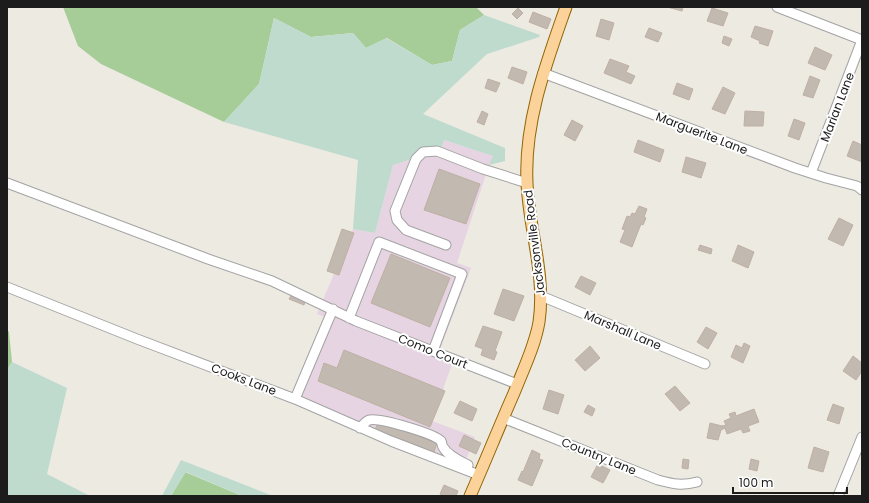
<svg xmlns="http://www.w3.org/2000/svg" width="869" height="503" font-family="Poppins,sans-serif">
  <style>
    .industrial { fill: #e6d4e3 }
    .forest { fill: #a6cc97 }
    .wetland { fill: #bfdbce }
    .building { fill: #c2b9b1; stroke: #bfb0a4 }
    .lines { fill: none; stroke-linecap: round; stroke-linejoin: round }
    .minor-casing { stroke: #a3a3a3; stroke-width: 11 }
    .major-casing { stroke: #916403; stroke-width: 13 }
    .minor { stroke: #fff; stroke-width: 9 }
    .major { stroke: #fad29a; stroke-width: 11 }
    .labels { text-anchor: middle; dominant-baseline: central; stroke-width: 4; stroke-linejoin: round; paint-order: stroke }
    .street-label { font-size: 12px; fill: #1c1c1c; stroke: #fff }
  </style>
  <rect width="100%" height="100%" fill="#edeae2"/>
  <path class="industrial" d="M 444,140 L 494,156 L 489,165 L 457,263 L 471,268 L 439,352 L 454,358 L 432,421 L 475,437 L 462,470 L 403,449 L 293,404 L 327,318 L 317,314 L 353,229 L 375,233 L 393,165 L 441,150 Z"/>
  <path class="forest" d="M 63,7 L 476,7 L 484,15 L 460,30 L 452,61 L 432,65 L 387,38 L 366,48 L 353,33 L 311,37 L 274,18 L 259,84 L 224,122 L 101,64 L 78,46 Z
    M 7,330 L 9,332 L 12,362 L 7,370 Z
    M 185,472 L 242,496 L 171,496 Z"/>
  <path class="wetland" d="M 484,15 L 540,35 L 539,37 L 487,54 L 423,114 L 505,148 L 505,161 L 489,165 L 493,156 L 444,140 L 441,150 L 393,165 L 375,233 L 353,229 L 358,160 L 224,122 L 259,84 L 274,18 L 311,37 L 353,33 L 366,48 L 386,38 L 432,65 L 452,61 L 460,30 Z
    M 12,362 L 67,388 L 47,474 L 90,496 L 7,496 L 7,370 Z
    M 181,460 L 273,496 L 242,496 L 186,472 L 171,496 L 162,496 Z"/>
  <path class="building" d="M 667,7 L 683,7 L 682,11 Z
    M 518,8 L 523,13 L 517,19 L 512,14 Z
    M 712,8 L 728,13 L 723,26 L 707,21 Z
    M 533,12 L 551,19 L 547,29 L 529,22 Z
    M 601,19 L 614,23 L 609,40 L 596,36 Z
    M 755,26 L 773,31 L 768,46 L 759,43 L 760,41 L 751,37 Z
    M 649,28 L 662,33 L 658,42 L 645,37 Z
    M 724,36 L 732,39 L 729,46 L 722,43 Z
    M 815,47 L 832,55 L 825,70 L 808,63 Z
    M 610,59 L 629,66 L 626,72 L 635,76 L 631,84 L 604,73 Z
    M 512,67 L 527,72 L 523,84 L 508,78 Z
    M 810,76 L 820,80 L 813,98 L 803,95 Z
    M 488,79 L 500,83 L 496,92 L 485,88 Z
    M 677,83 L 693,89 L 689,100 L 673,94 Z
    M 723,87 L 735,93 L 725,114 L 712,109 Z
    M 482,111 L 488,114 L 484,125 L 477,122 Z
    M 745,111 L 764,112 L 763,126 L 744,126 Z
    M 794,119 L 805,123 L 799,140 L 788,136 Z
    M 572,120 L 583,126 L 575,141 L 564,135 Z
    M 638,140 L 664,150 L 660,162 L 634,152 Z
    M 853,141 L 862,145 L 862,162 L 847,156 Z
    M 686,157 L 706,163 L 701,178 L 682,172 Z
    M 439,169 L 480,184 L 466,224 L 424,210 Z
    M 639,206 L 647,209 L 644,217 L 646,218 L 643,225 L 641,224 L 632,247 L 620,242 L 625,230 L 622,229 L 627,216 L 630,217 L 632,213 L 635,214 Z
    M 839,218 L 853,225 L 843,246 L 828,239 Z
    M 342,229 L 354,233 L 339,275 L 327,271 Z
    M 700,245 L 712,249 L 711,254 L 698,250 Z
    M 738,245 L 754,252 L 748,268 L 732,261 Z
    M 391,254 L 450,278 L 430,327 L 371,303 Z
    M 581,276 L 596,283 L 590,295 L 575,287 Z
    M 503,289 L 524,296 L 514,321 L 494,314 Z
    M 292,294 L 306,299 L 304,305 L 289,299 Z
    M 483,326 L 502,332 L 495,351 L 497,352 L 494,360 L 481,355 L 483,349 L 475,346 Z
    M 706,327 L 717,333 L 708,349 L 697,342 Z
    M 744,343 L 750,346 L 743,363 L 731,357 L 736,345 L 742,348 Z
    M 590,346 L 600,358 L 585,371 L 575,360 Z
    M 344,350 L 445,391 L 430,427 L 318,381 L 324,363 L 337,368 Z
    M 853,356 L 862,363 L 862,371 L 856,380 L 843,371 Z
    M 675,386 L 690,403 L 680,411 L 665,394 Z
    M 549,390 L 564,395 L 558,414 L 543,409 Z
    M 460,401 L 477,409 L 472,421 L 454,413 Z
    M 833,404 L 844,408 L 839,424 L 827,420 Z
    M 588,405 L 595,409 L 592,416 L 584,412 Z
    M 754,409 L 759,422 L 748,426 L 750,431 L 743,433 L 741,429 L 727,434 L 725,428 L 721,430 L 718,440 L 707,438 L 710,423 L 722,426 L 726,425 L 724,421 L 731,418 L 729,414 L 735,412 L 736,416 Z
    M 379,421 L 437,443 L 433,455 L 374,432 Z
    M 464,435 L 481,443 L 476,454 L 459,446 Z
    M 814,447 L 829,452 L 823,472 L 808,468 Z
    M 532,450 L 540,454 L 539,459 L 543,460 L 532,486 L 518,480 L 522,471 L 523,472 Z
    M 683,459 L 689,460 L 688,469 L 682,468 Z
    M 751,459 L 759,461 L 757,471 L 749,469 Z
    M 598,464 L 610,470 L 603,483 L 591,477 Z
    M 444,485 L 458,491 L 456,496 L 445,496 L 440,494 Z"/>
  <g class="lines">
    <defs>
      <path id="minor" d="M 777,7 L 862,40
        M 543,73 L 795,168 L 826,178 L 857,186 L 862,190
        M 811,173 L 862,40
        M 7,183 L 208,259 L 272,281 L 356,321 L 517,384
        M 446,245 L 406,230 L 397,220 L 395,211 L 416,159 L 423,152 L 437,151 L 483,169 L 527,183
        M 7,287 L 137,339 L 295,399 L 391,441 L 479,475
        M 541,296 L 705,364
        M 349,318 L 379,242 L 462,274 L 433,351
        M 295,399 L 333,309
        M 503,418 L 658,480 C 673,484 682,486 697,482
        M 360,428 C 362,426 366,421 369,420 C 379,417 435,434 441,441 C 442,443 442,446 443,447 C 448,456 460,461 468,465
        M 838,496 L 862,437"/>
      <path id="major" d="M 470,496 C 485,462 499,427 514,393 C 523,370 535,346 539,322 C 546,275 529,230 527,183 C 524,122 546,64 566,7"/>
    </defs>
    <use href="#minor" class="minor-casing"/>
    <use href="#major" class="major-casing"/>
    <use href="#minor" class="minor"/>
    <use href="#major" class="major"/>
  </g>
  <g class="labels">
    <g class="street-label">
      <text transform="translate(837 107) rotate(-69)">Marian Lane</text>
      <text transform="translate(702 133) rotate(21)">Marguerite Lane</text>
      <text transform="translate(534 243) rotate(-97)">Jacksonville Road</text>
      <text transform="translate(623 330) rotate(23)">Marshall Lane</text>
      <text transform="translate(433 351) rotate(22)">Como Court</text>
      <text transform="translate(244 379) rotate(21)">Cooks Lane</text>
      <text transform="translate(599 456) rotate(22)">Country Lane</text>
    </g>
  </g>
  <rect width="869" height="503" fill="none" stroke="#1c1c1c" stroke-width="16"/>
  <path d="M733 487v6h114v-6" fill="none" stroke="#1c1c1c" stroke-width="2"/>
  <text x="739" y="487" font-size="12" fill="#1c1c1c" stroke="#ffffff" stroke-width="3" paint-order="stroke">100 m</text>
</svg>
